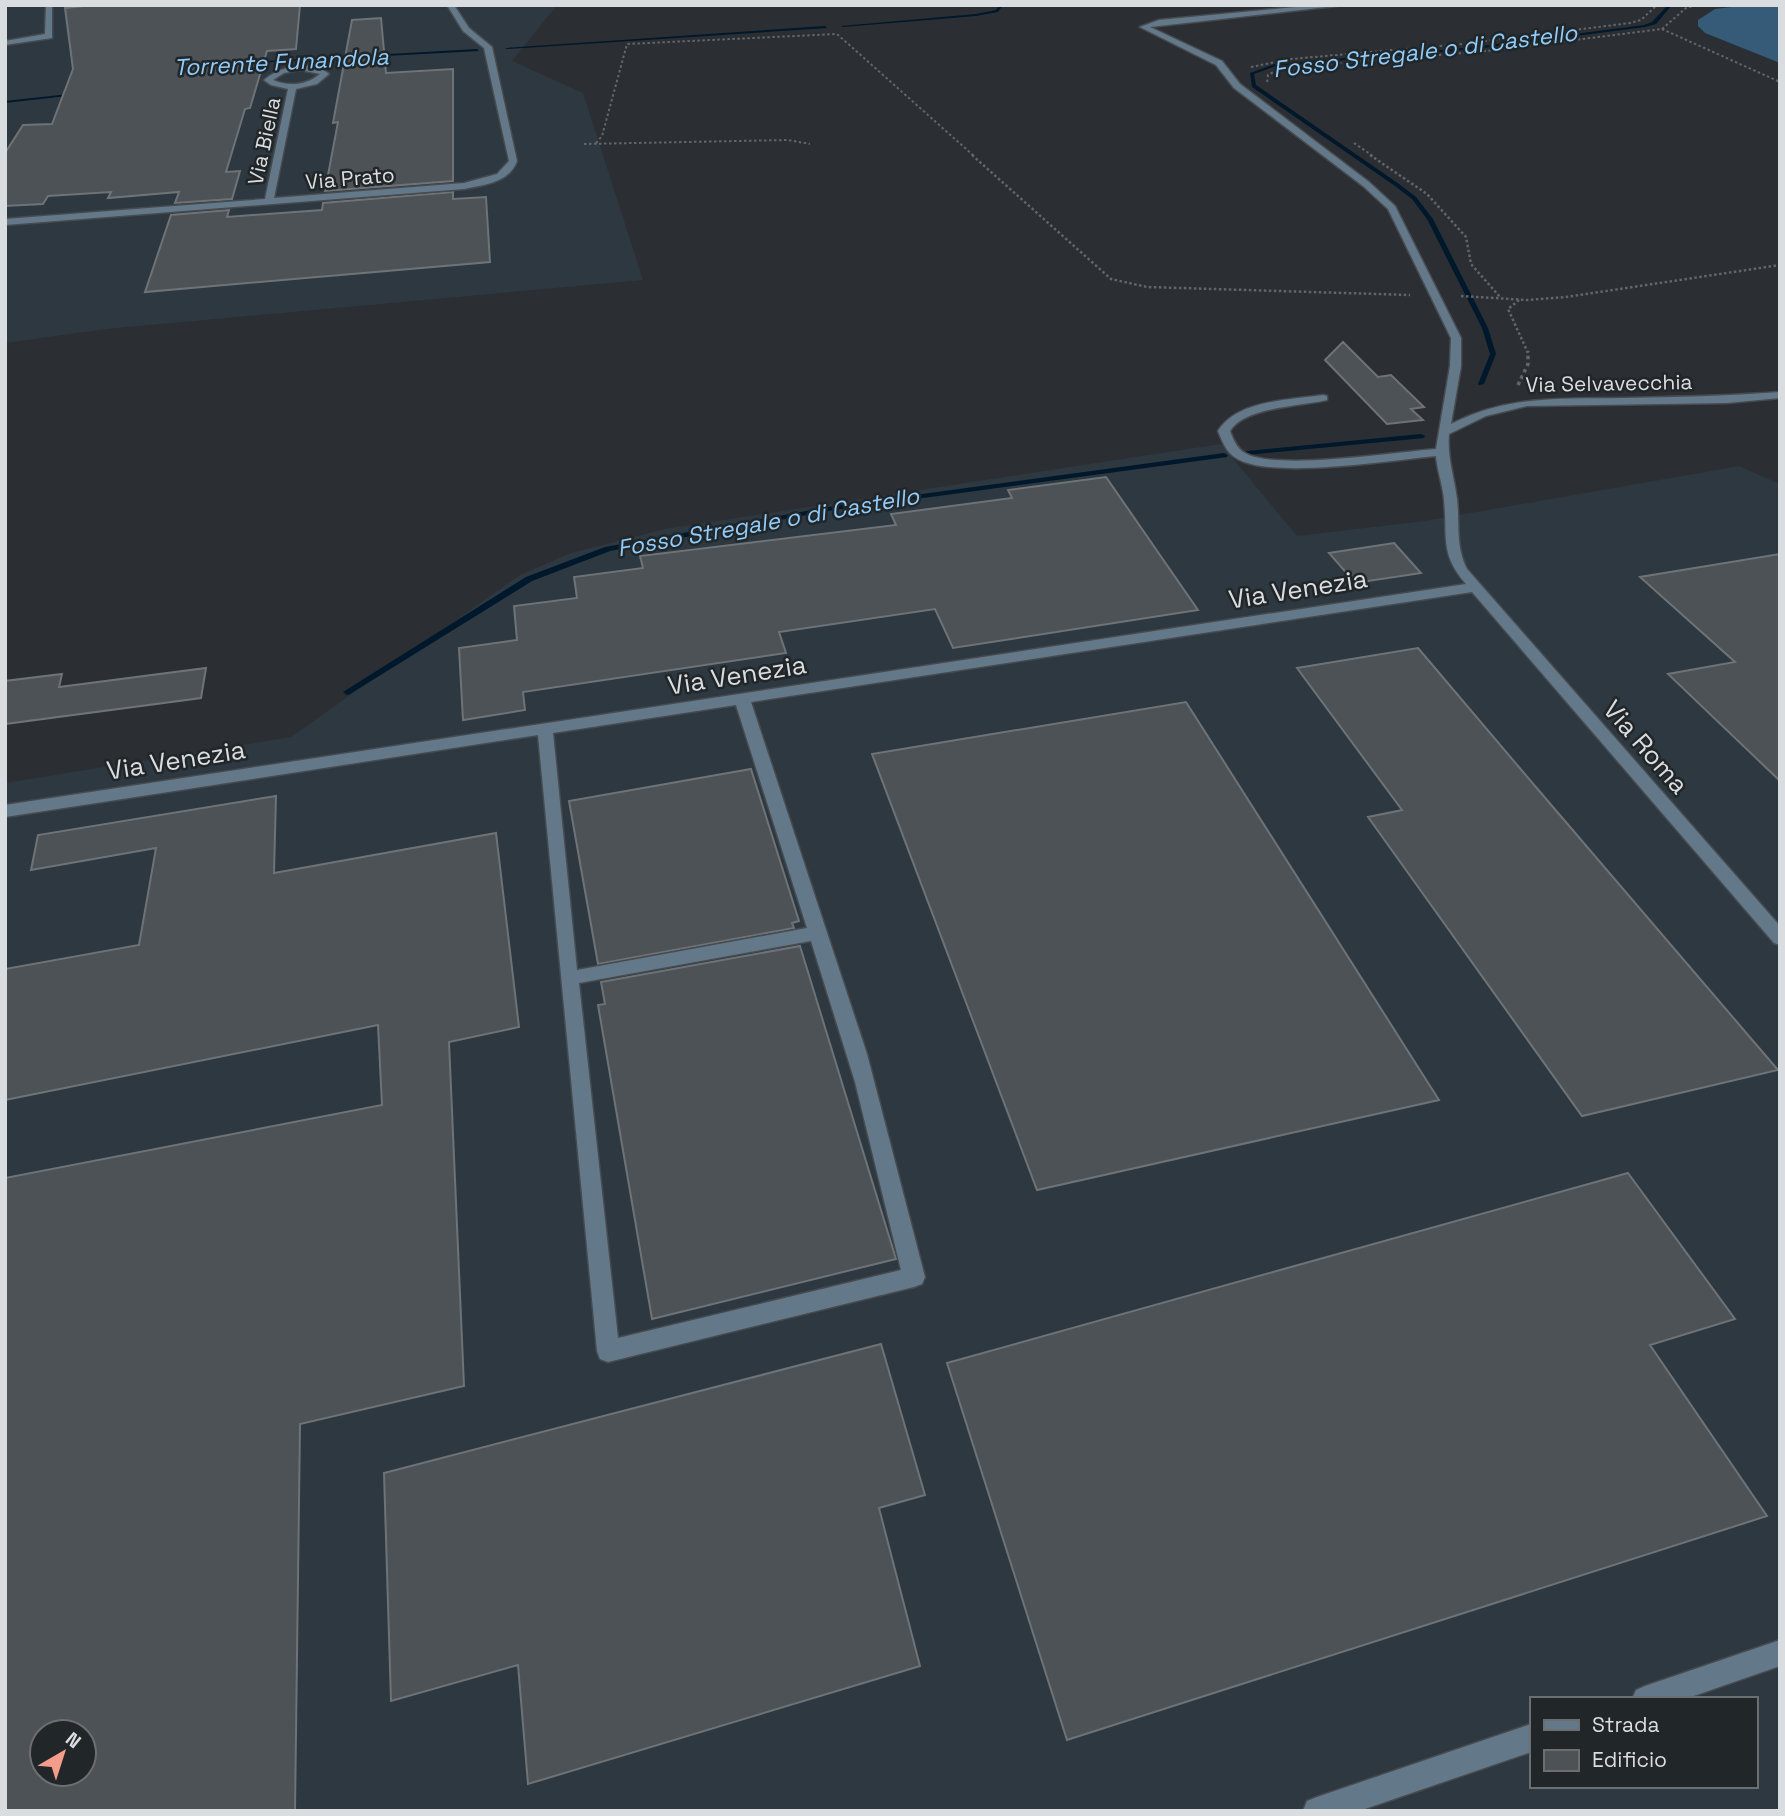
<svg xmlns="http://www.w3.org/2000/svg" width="1785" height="1816" font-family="'Space Grotesk',sans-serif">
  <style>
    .built { fill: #2e3840; fill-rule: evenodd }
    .green { fill: #355b79 }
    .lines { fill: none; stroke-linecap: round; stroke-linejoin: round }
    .stream { fill: #00182b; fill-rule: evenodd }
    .building { fill: #4d5256; stroke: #6d7377; stroke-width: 2; fill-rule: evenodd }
    .minor-casing { stroke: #474b4f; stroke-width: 3 }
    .path-far2 { stroke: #626669; stroke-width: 2; stroke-dasharray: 2.5 2.5; stroke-linecap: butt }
    .path-far1 { stroke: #626669; stroke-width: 2.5; stroke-dasharray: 2.5 2.5; stroke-linecap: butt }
    .path { stroke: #626669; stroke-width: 3.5; stroke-dasharray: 3.5 3.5; stroke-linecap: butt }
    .minor { fill: #63798a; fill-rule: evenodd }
    .labels { text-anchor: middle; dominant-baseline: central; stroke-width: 5; stroke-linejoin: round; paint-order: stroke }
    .far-street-label { font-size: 21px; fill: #d9dddf; stroke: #212629 }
    .far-water-label { font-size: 23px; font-style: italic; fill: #90ccfb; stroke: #212629 }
    .street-label { font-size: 26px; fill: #d9dddf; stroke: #212629 }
  </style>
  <rect width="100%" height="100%" fill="#2b2f33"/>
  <path class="built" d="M 5,5 L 557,5 L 512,61 L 583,93 L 643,280 L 106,329 L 5,343 Z
    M 1221,444 L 1297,536 L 1425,521 L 1739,466 L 1780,484 L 1780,1811 L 5,1811 L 5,783 L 291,737 L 520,575 L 571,553 L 665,529 ZM 1531,1699 L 1755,1699 L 1755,1786 L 1531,1786 ZM 42,1732 L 84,1732 L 84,1774 L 42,1774 Z"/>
  <path class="green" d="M 1748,5 L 1780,5 L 1780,63 L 1705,33 L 1698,26 L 1698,20 L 1715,9 Z"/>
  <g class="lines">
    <path class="stream" d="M 999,5 L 1003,5 L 998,12 L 976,16 L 843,27 L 841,26 L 976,14 L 996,10 Z
      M 1668,5 L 1672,5 L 1656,24 L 1645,27 L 1475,49 L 1276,66 L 1254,74 L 1256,85 L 1399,184 L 1416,197 L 1433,219 L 1488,328 L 1496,354 L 1484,384 L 1479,385 L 1478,384 L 1490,354 L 1482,328 L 1427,219 L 1412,199 L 1395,186 L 1252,87 L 1250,73 L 1275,64 L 1475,47 L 1644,25 L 1652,22 Z
      M 825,26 L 827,28 L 507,49 L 505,48 Z
      M 477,49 L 479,51 L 252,63 L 250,62 Z
      M 78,93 L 76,95 L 5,103 L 5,101 Z
      M 1421,434 L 1425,436 L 1424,438 L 1247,455 L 1243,453 L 1247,451 Z
      M 1224,453 L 1228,455 L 1227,457 L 834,510 L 610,551 L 532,581 L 350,694 L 347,695 L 343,692 L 526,577 L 605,547 L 834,506 Z"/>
  </g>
  <path class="building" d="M 93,5 L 300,5 L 296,49 L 267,51 L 250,108 L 245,109 L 226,172 L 240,171 L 232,199 L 175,203 L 179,192 L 108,198 L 111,192 L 48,196 L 43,204 L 5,206 L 5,153 L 23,125 L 52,124 L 73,69 L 65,8 Z
    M 381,18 L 386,73 L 453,69 L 453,181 L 325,191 L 338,122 L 333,123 L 352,20 Z
    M 453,192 L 453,199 L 486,197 L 490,262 L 145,292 L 171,215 L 229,210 L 227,217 L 322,210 L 323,203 Z
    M 1343,342 L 1378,377 L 1391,375 L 1424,407 L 1411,409 L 1423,420 L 1387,424 L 1325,360 Z
    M 1106,477 L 1198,610 L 953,648 L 935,609 L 779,632 L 786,653 L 523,692 L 525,710 L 463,720 L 459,648 L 517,640 L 514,606 L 577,598 L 574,577 L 643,568 L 640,556 L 896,525 L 891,514 L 1012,498 L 1008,490 Z
    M 1394,543 L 1421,573 L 1355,583 L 1329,553 Z
    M 1780,554 L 1780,781 L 1668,674 L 1735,662 L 1640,577 Z
    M 1418,648 L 1535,786 L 1778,1070 L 1582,1116 L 1368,817 L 1402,810 L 1297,668 Z
    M 206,668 L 201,698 L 5,724 L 5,681 L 62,674 L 59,687 Z
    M 1186,702 L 1439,1100 L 1037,1190 L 872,754 Z
    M 751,769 L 799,921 L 792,923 L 794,928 L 598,964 L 569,801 Z
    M 276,796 L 274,873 L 496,833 L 519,1027 L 449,1042 L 464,1386 L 300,1424 L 295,1811 L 5,1811 L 5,1178 L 382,1105 L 378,1025 L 5,1100 L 5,969 L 139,945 L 156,848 L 31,870 L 38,835 ZM 42,1732 L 84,1732 L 84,1774 L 42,1774 Z
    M 800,946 L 896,1259 L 652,1319 L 598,1005 L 605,1004 L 601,982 Z
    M 1628,1173 L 1735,1319 L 1650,1345 L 1767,1516 L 1067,1740 L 947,1363 Z
    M 881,1344 L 925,1495 L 879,1508 L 920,1666 L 528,1784 L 518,1665 L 391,1701 L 384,1473 Z"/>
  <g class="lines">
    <defs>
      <path id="minor" d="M 46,5 L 52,5 L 52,38 L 5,45 L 5,41 L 45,34 Z
        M 447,5 L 454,5 L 469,28 L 492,47 L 517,161 C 509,183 484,185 464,189 L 5,225 L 5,219 L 265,199 L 288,89 L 271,85 L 264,80 C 281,66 310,59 329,74 L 317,84 L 296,89 L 274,198 L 464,183 L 497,174 L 509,161 L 484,48 L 463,31 ZM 300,70 L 320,74 C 307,85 289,87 273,80 L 284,73 Z
        M 1316,5 L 1344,5 L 1150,27 L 1222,61 L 1240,84 L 1369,182 L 1395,206 L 1461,338 L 1461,366 L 1451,424 C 1508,395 1561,399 1624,398 C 1676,397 1728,396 1780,392 L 1780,398 L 1727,403 L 1527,406 L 1486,416 L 1449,434 C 1447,457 1454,476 1457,499 C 1460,524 1455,545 1467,569 L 1780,926 L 1780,945 L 1774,943 L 1472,592 L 751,702 L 867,1054 L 925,1277 L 922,1284 L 914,1287 L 608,1362 L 600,1359 L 597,1351 L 538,735 L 5,817 L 5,805 L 1466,584 C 1439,553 1448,537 1444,500 C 1443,485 1437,471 1436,456 C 1393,460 1269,480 1236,458 C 1226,452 1222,441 1218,431 C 1237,400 1290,400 1323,395 L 1327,396 L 1327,400 C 1302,406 1244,407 1230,431 C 1233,439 1237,449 1245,453 C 1275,471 1397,452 1436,449 L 1450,366 L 1451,338 L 1388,209 L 1363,186 L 1234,88 L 1216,65 L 1140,27 L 1159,20 ZM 736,705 L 807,928 L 577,970 L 553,733 ZM 811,941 L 855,1082 L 901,1270 L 618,1338 L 579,983 Z
        M 1780,1640 L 1780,1666 L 1685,1699 L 1632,1699 L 1636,1690 L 1645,1686 Z
        M 1531,1724 L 1531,1752 L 1359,1811 L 1303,1811 L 1307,1801 L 1317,1797 Z"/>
    </defs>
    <use href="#minor" class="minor-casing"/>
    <path class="path-far2" d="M 1662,29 L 1780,82
      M 1251,67 L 1291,59 L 1462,44 L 1630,23 L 1641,20 L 1657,5
      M 1267,82 L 1268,75 L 1281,68 L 1487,51 L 1662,29 L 1686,8 L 1697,5
      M 596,143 L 602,136 L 627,44 L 837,34 L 974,156
      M 1354,143 L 1373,156
      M 584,144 L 788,140 L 810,144"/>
    <path class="path-far1" d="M 972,155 L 1111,279 L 1147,287 L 1410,295
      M 1370,155 L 1427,194 L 1466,237 L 1471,264 L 1500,297
      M 1461,296 L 1527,300 L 1566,297 L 1780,265
      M 1519,300 L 1508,309 L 1528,353"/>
    <path class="path" d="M 1518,385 L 1528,364 L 1528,351"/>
    <use href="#minor" class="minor"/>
  </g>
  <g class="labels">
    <g class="far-street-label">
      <text transform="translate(264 141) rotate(-78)">Via Biella</text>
      <text transform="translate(350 178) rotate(-5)">Via Prato</text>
      <text transform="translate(1609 383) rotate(-1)">Via Selvavecchia</text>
    </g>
    <g class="far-water-label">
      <text transform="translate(1425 51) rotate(-7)">Fosso Stregale o di Castello</text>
      <text transform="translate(281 62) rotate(-3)">Torrente Funandola</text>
      <text transform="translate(768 522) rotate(-10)">Fosso Stregale o di Castello</text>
    </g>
    <g class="street-label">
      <text transform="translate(1298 589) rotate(-9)">Via Venezia</text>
      <text transform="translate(737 675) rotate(-9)">Via Venezia</text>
      <text transform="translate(1646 747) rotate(49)">Via Roma</text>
      <text transform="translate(176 760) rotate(-9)">Via Venezia</text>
    </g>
  </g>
  <rect width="1785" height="1816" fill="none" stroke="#d9dddf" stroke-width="14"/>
  <rect x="1530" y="1697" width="228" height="91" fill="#212629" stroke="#6b6f72" stroke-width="2"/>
  <rect x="1544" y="1720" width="35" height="10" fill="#63798a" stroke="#6b6f72" stroke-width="2"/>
  <text x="1592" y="1732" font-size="21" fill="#d9dddf">Strada</text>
  <rect x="1544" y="1750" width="35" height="21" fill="#4d5256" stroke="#6b6f72" stroke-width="2"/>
  <text x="1592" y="1767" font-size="21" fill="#d9dddf">Edificio</text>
  <g transform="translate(63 1753) rotate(39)"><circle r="33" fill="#212629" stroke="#6b6f72" stroke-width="2"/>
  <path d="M0-5L12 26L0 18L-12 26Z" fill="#f49d8b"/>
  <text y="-10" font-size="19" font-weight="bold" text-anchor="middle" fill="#d9dddf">N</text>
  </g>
</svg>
